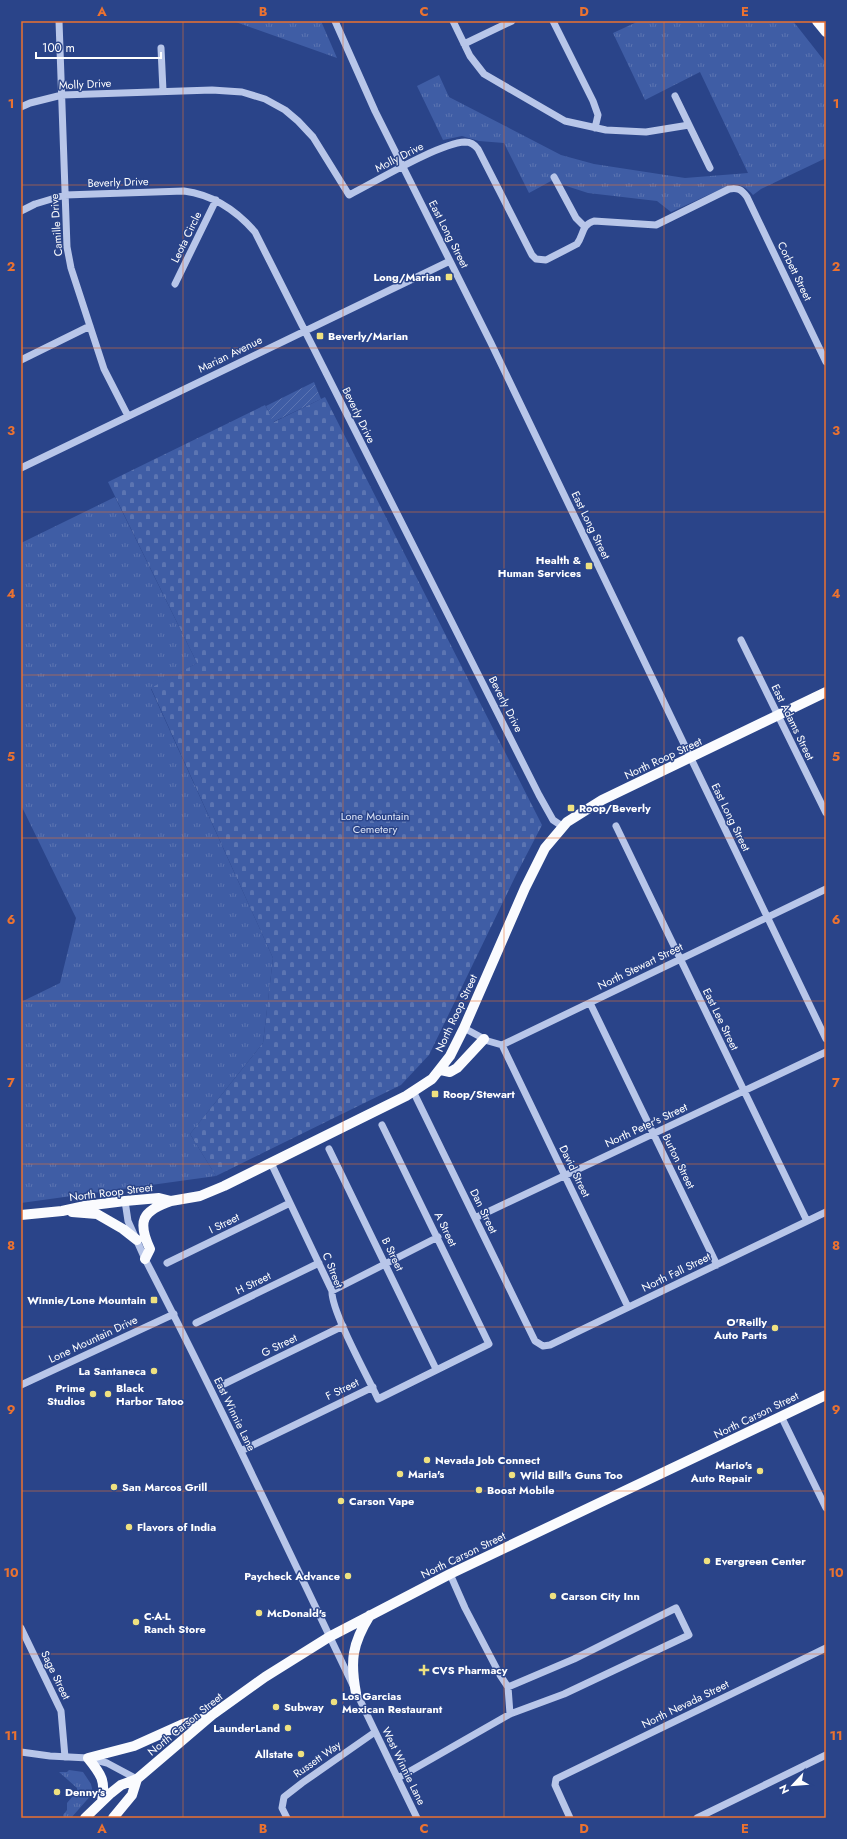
<svg xmlns="http://www.w3.org/2000/svg" width="847" height="1839" font-family="Jost,sans-serif">
  <style>
    .grass { fill: url(#grass-tufts) }
    .cemetery { fill: url(#cemetery-stones) }
    .garden { fill: url(#garden-furrows) }
    .lines { fill: none; stroke-linecap: round; stroke-linejoin: round }
    .minor { stroke: #b8c6e9; stroke-width: 7 }
    .major { stroke: #fafbfe; stroke-width: 10 }
    .grid { fill: none; stroke: #eb7230; stroke-width: 1; stroke-opacity: 0.55 }
    .poi-dot { fill: #efe180; stroke: #2a4489; stroke-width: 1.5 }
    .labels { text-anchor: middle; dominant-baseline: central; stroke-width: 3; stroke-linejoin: round; paint-order: stroke }
    .street-label { font-size: 11px; fill: #fff; stroke: #2a4489 }
    .poi-label { font-size: 11px; font-weight: bold; fill: #fff; stroke: #2a4489; text-anchor: start }
    .park-label { font-size: 11px; fill: #dce4f7; stroke: #2a4489 }
    .neatline { fill: none; stroke: #eb7230; stroke-width: 1.5 }
    .grid-label { font-size: 13px; text-anchor: middle; font-weight: bold; fill: #eb7230 }
  </style>
  <defs>
    <pattern id="grass-tufts" width="24" height="20" patternUnits="userSpaceOnUse"><rect width="24" height="20" fill="#3f5da5"/><path d="M3 7l-1-3M5 7V3M7 7l1-3M15 17l-1-3M17 17v-4M19 17l1-3" fill="none" stroke="#5c75b2"/></pattern>
    <pattern id="cemetery-stones" width="16" height="16" patternUnits="userSpaceOnUse"><rect width="16" height="16" fill="#3f5da5"/><path d="M2 7V4a2 2 0 0 1 4 0v3zM10 15v-3a2 2 0 0 1 4 0v3z" fill="#5c75b2"/></pattern>
    <pattern id="garden-furrows" width="10" height="10" patternUnits="userSpaceOnUse"><rect width="10" height="10" fill="#3f5da5"/><path d="M-1 1l2-2M0 10L10 0M9 11l2-2" fill="none" stroke="#5c75b2"/></pattern>
  </defs>
  <rect width="100%" height="100%" fill="#2a4489"/>
  <path class="grass" d="M 233,21 L 321,21 L 337,58 Z
    M 639,21 L 793,21 L 826,63 L 826,158 L 761,189 L 753,195 C 746,187 741,184 730,185 L 671,212 L 657,201 L 588,193 L 551,181 L 529,193 L 504,143 L 479,141 L 462,136 L 443,140 L 417,86 L 439,75 L 449,97 L 561,155 L 594,164 L 685,178 L 748,173 L 700,72 L 645,100 L 613,33 Z
    M 115,497 L 197,663 L 151,689 L 273,958 L 263,1043 L 190,1134 L 216,1176 L 21,1203 L 21,1002 L 60,983 L 76,918 L 21,805 L 21,543 Z
    M 69,1770 L 83,1772 L 91,1784 L 93,1793 L 71,1818 L 64,1818 L 63,1815 L 67,1810 L 67,1803 L 77,1791 L 77,1788 L 59,1772 L 67,1772 Z"/>
  <path class="cemetery" d="M 325,397 L 542,825 L 516,875 L 429,1055 L 401,1085 L 216,1176 L 190,1134 L 263,1043 L 273,958 L 151,688 L 197,663 L 108,482 L 265,405 L 274,422 Z"/>
  <path class="garden" d="M 314,382 L 321,399 L 273,422 L 266,406 Z"/>
  <g class="lines">
    <path class="minor" d="M 59,21 L 67,247 L 71,268 L 104,369 L 128,416
      M 335,21 L 375,111 L 491,343 L 826,1039
      M 453,21 L 470,56 L 484,74 L 565,121 L 606,130 L 646,132 L 689,125
      M 553,21 L 593,101 L 598,115 L 595,128
      M 464,44 L 512,21
      M 161,48 L 163,91
      M 675,96 L 710,168
      M 21,107 L 30,103 L 62,95 L 212,90 L 242,92 L 265,99 L 285,110 L 298,121 L 313,137 L 349,195 C 375,182 439,143 465,142 C 470,142 475,145 478,149 L 532,255 L 536,259 L 546,260 L 577,244 C 584,235 581,225 594,221 L 656,225 L 729,189 C 738,187 742,190 747,197 L 826,362
      M 554,177 L 576,218 L 584,226
      M 21,211 L 35,204 L 65,195 L 184,191 C 214,195 236,210 255,232 L 539,795 L 553,820 L 562,826
      M 175,284 L 216,200
      M 21,360 L 90,326
      M 21,468 L 450,261
      M 741,640 L 826,813
      M 616,826 L 807,1221
      M 590,1003 L 717,1265
      M 464,1028 L 488,1041 L 502,1045 L 826,889
      M 502,1045 L 628,1307
      M 413,1091 L 535,1341 L 543,1346 L 550,1345 L 826,1212
      M 329,1149 L 436,1369
      M 271,1163 L 332,1291 C 331,1311 368,1377 378,1399 L 489,1344 L 382,1125
      M 125,1201 L 128,1221 L 145,1259 C 240,1443 326,1632 417,1818
      M 475,1218 L 826,1052
      M 167,1263 L 290,1203
      M 332,1291 L 438,1237
      M 196,1323 L 319,1263
      M 224,1384 L 343,1326
      M 21,1385 L 174,1314
      M 781,1416 L 826,1508
      M 241,1451 L 373,1387
      M 450,1574 L 465,1608 L 500,1675 L 508,1687 L 510,1714
      M 21,1628 L 61,1711 L 65,1757
      M 21,1752 L 50,1756 L 88,1758 L 107,1763 L 137,1779
      M 398,1778 L 510,1714 L 564,1694 L 689,1635 L 676,1608 L 574,1659 L 508,1687
      M 287,1818 L 282,1808 L 284,1797 L 302,1783 L 375,1732
      M 570,1818 L 555,1785 L 556,1779 L 826,1648
      M 697,1818 L 826,1755"/>
    <path class="major" d="M 817,21 L 826,32
      M 441,1070 L 450,1072 L 457,1068 L 484,1039
      M 72,1212 L 97,1214 L 123,1229 L 137,1240
      M 21,1215 L 62,1211 L 85,1206 L 125,1201 L 159,1198 L 171,1201 L 200,1196 L 224,1186 L 406,1096 L 432,1079 L 450,1056 L 464,1028 L 525,888 L 545,848 L 567,822 L 602,800 L 826,692
      M 145,1259 L 150,1249 C 137,1221 142,1211 171,1201
      M 356,1693 C 350,1661 352,1644 370,1615
      M 102,1801 C 106,1781 101,1774 88,1758 L 134,1746 L 183,1724 L 205,1718
      M 85,1818 L 111,1793 L 121,1785 L 137,1779 L 212,1715 L 265,1677 L 329,1637 L 450,1574 L 826,1395
      M 113,1818 L 132,1795 L 137,1779"/>
  </g>
  <path class="grid" d="M 183,21 L 183,1818M 343,21 L 343,1818M 504,21 L 504,1818M 664,21 L 664,1818M 21,185 L 826,185M 21,348 L 826,348M 21,512 L 826,512M 21,675 L 826,675M 21,838 L 826,838M 21,1001 L 826,1001M 21,1164 L 826,1164M 21,1327 L 826,1327M 21,1491 L 826,1491M 21,1654 L 826,1654"/>
  <g class="poi-dot">
    <rect x="445" y="273" width="8" height="8" rx="2"/>
    <rect x="316" y="332" width="8" height="8" rx="2"/>
    <rect x="585" y="562" width="8" height="8" rx="2"/>
    <rect x="567" y="804" width="8" height="8" rx="2"/>
    <rect x="431" y="1090" width="8" height="8" rx="2"/>
    <rect x="150" y="1296" width="8" height="8" rx="2"/>
    <circle cx="775" cy="1328" r="4"/>
    <circle cx="154" cy="1371" r="4"/>
    <circle cx="93" cy="1394" r="4"/>
    <circle cx="108" cy="1394" r="4"/>
    <circle cx="427" cy="1460" r="4"/>
    <circle cx="760" cy="1471" r="4"/>
    <circle cx="400" cy="1474" r="4"/>
    <circle cx="512" cy="1475" r="4"/>
    <circle cx="114" cy="1487" r="4"/>
    <circle cx="479" cy="1490" r="4"/>
    <circle cx="341" cy="1501" r="4"/>
    <circle cx="129" cy="1527" r="4"/>
    <circle cx="707" cy="1561" r="4"/>
    <circle cx="348" cy="1576" r="4"/>
    <circle cx="553" cy="1596" r="4"/>
    <circle cx="259" cy="1613" r="4"/>
    <circle cx="136" cy="1622" r="4"/>
    <path d="M422 1664h4v4h4v4h-4v4h-4v-4h-4v-4h4z"/>
    <circle cx="334" cy="1702" r="4"/>
    <circle cx="276" cy="1707" r="4"/>
    <circle cx="288" cy="1728" r="4"/>
    <circle cx="301" cy="1754" r="4"/>
    <circle cx="57" cy="1792" r="4"/>
  </g>
  <g class="labels">
    <g class="street-label">
      <text transform="translate(85 84) rotate(-3)">Molly Drive</text>
      <text transform="translate(399 157) rotate(-27)">Molly Drive</text>
      <text transform="translate(118 182) rotate(-2)">Beverly Drive</text>
      <text transform="translate(56 225) rotate(-94)">Camille Drive</text>
      <text transform="translate(449 234) rotate(63)">East Long Street</text>
      <text transform="translate(186 237) rotate(-64)">Leota Circle</text>
      <text transform="translate(795 271) rotate(64)">Corbett Street</text>
      <text transform="translate(230 354) rotate(-26)">Marian Avenue</text>
      <text transform="translate(359 415) rotate(64)">Beverly Drive</text>
      <text transform="translate(591 525) rotate(64)">East Long Street</text>
      <text transform="translate(506 704) rotate(63)">Beverly Drive</text>
      <text transform="translate(793 722) rotate(64)">East Adams Street</text>
      <text transform="translate(663 758) rotate(-25)">North Roop Street</text>
      <text transform="translate(731 817) rotate(64)">East Long Street</text>
      <text transform="translate(640 966) rotate(-26)">North Stewart Street</text>
      <text transform="translate(456 1013) rotate(-65)">North Roop Street</text>
      <text transform="translate(721 1019) rotate(64)">East Lee Street</text>
      <text transform="translate(646 1125) rotate(-25)">North Peter's Street</text>
      <text transform="translate(679 1161) rotate(64)">Burton Street</text>
      <text transform="translate(575 1171) rotate(64)">David Street</text>
      <text transform="translate(111 1192) rotate(-7)">North Roop Street</text>
      <text transform="translate(484 1211) rotate(64)">Dan Street</text>
      <text transform="translate(224 1223) rotate(-26)">I Street</text>
      <text transform="translate(446 1229) rotate(64)">A Street</text>
      <text transform="translate(393 1254) rotate(64)">B Street</text>
      <text transform="translate(333 1270) rotate(68)">C Street</text>
      <text transform="translate(676 1272) rotate(-26)">North Fall Street</text>
      <text transform="translate(253 1283) rotate(-26)">H Street</text>
      <text transform="translate(93 1339) rotate(-25)">Lone Mountain Drive</text>
      <text transform="translate(279 1345) rotate(-26)">G Street</text>
      <text transform="translate(342 1389) rotate(-26)">F Street</text>
      <text transform="translate(235 1414) rotate(64)">East Winnie Lane</text>
      <text transform="translate(756 1415) rotate(-26)">North Carson Street</text>
      <text transform="translate(463 1555) rotate(-26)">North Carson Street</text>
      <text transform="translate(56 1675) rotate(64)">Sage Street</text>
      <text transform="translate(685 1704) rotate(-26)">North Nevada Street</text>
      <text transform="translate(185 1724) rotate(-39)">North Carson Street</text>
      <text transform="translate(317 1759) rotate(-35)">Russett Way</text>
      <text transform="translate(404 1766) rotate(64)">West Winnie Lane</text>
    </g>
    <g class="poi-label">
      <text x="441" y="277" text-anchor="end">Long/Marian</text>
      <text x="328" y="336">Beverly/Marian</text>
      <text x="581" y="560" text-anchor="end">Health &amp;<tspan x="581" dy="13">Human Services</tspan></text>
      <text x="579" y="808">Roop/Beverly</text>
      <text x="443" y="1094">Roop/Stewart</text>
      <text x="146" y="1300" text-anchor="end">Winnie/Lone Mountain</text>
      <text x="767" y="1322" text-anchor="end">O'Reilly<tspan x="767" dy="13">Auto Parts</tspan></text>
      <text x="146" y="1371" text-anchor="end">La Santaneca</text>
      <text x="85" y="1388" text-anchor="end">Prime<tspan x="85" dy="13">Studios</tspan></text>
      <text x="116" y="1388">Black<tspan x="116" dy="13">Harbor Tatoo</tspan></text>
      <text x="435" y="1460">Nevada Job Connect</text>
      <text x="752" y="1465" text-anchor="end">Mario's<tspan x="752" dy="13">Auto Repair</tspan></text>
      <text x="408" y="1474">Maria's</text>
      <text x="520" y="1475">Wild Bill's Guns Too</text>
      <text x="122" y="1487">San Marcos Grill</text>
      <text x="487" y="1490">Boost Mobile</text>
      <text x="349" y="1501">Carson Vape</text>
      <text x="137" y="1527">Flavors of India</text>
      <text x="715" y="1561">Evergreen Center</text>
      <text x="340" y="1576" text-anchor="end">Paycheck Advance</text>
      <text x="561" y="1596">Carson City Inn</text>
      <text x="267" y="1613">McDonald's</text>
      <text x="144" y="1616">C-A-L<tspan x="144" dy="13">Ranch Store</tspan></text>
      <text x="432" y="1670">CVS Pharmacy</text>
      <text x="342" y="1696">Los Garcias<tspan x="342" dy="13">Mexican Restaurant</tspan></text>
      <text x="284" y="1707">Subway</text>
      <text x="280" y="1728" text-anchor="end">LaunderLand</text>
      <text x="293" y="1754" text-anchor="end">Allstate</text>
      <text x="65" y="1792">Denny's</text>
    </g>
    <g class="park-label">
      <text x="375" y="816">Lone Mountain<tspan x="375" dy="13">Cemetery</tspan></text>
    </g>
  </g>
  <rect width="847" height="1839" fill="none" stroke="#2a4489" stroke-width="44"/>
  <g transform="translate(793 1785) rotate(244)" stroke="#2a4489" stroke-width="3" paint-order="stroke">
  <path d="M0-3L7 15L0 10L-7 15Z" fill="#ffffff"/>
  <text y="-6" font-size="11" font-weight="bold" text-anchor="middle" fill="#ffffff">N</text>
  </g>
  <path d="M36 52v6h125v-6" fill="none" stroke="#ffffff" stroke-width="2"/>
  <text x="42" y="52" font-size="12" fill="#ffffff" stroke="#2a4489" stroke-width="3" paint-order="stroke">100 m</text>
  <rect x="22" y="22" width="803" height="1795" class="neatline"/>
  <g class="grid-label">
    <text x="102" y="16">A</text>
    <text x="263" y="16">B</text>
    <text x="424" y="16">C</text>
    <text x="584" y="16">D</text>
    <text x="745" y="16">E</text>
    <text x="11" y="108">1</text>
    <text x="836" y="108">1</text>
    <text x="11" y="271">2</text>
    <text x="836" y="271">2</text>
    <text x="11" y="435">3</text>
    <text x="836" y="435">3</text>
    <text x="11" y="598">4</text>
    <text x="836" y="598">4</text>
    <text x="11" y="761">5</text>
    <text x="836" y="761">5</text>
    <text x="11" y="924">6</text>
    <text x="836" y="924">6</text>
    <text x="11" y="1087">7</text>
    <text x="836" y="1087">7</text>
    <text x="11" y="1250">8</text>
    <text x="836" y="1250">8</text>
    <text x="11" y="1414">9</text>
    <text x="836" y="1414">9</text>
    <text x="11" y="1577">10</text>
    <text x="836" y="1577">10</text>
    <text x="11" y="1740">11</text>
    <text x="836" y="1740">11</text>
    <text x="102" y="1833">A</text>
    <text x="263" y="1833">B</text>
    <text x="424" y="1833">C</text>
    <text x="584" y="1833">D</text>
    <text x="745" y="1833">E</text>
  </g>
</svg>
